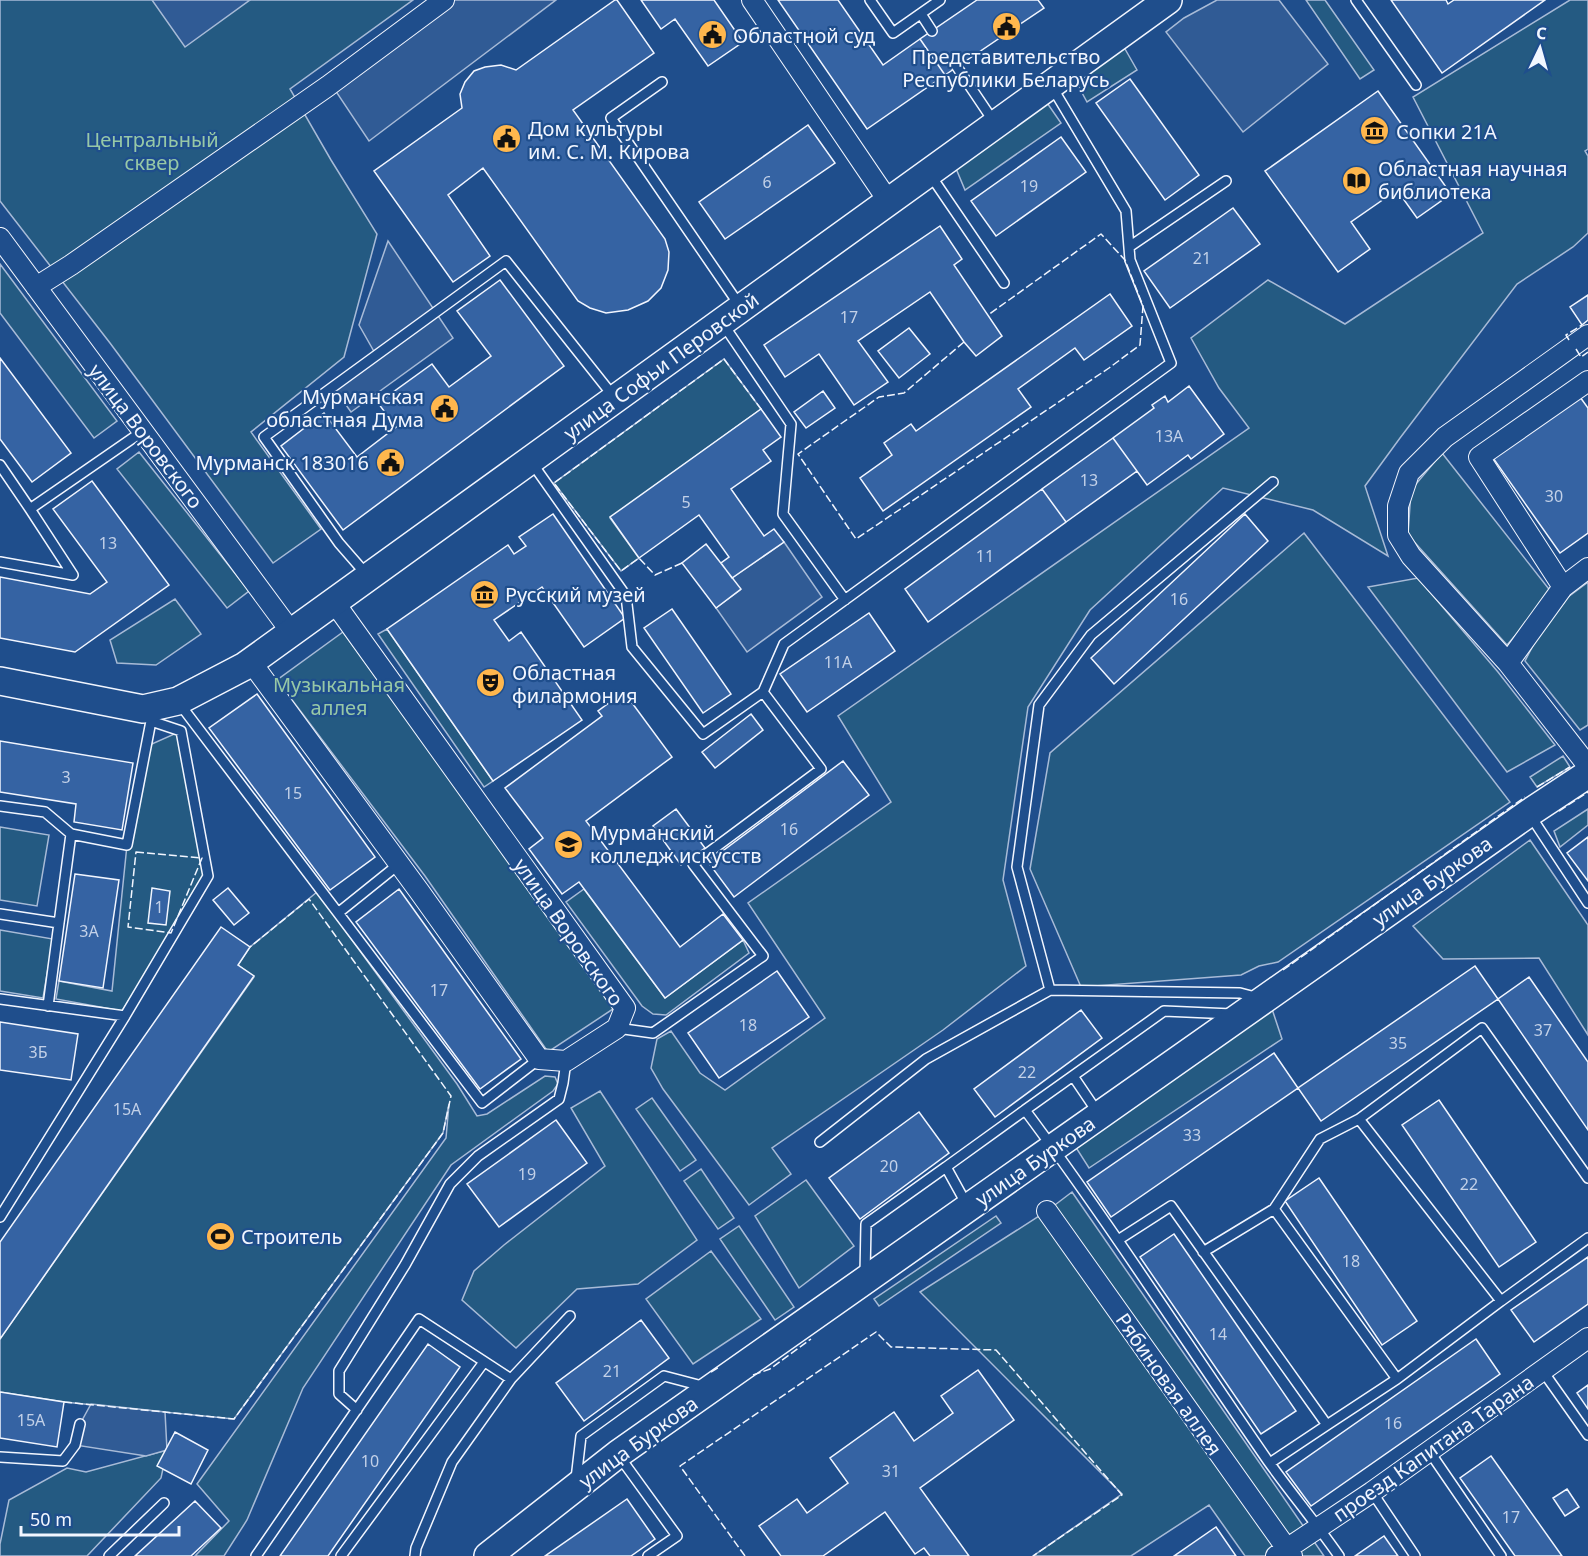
<svg xmlns="http://www.w3.org/2000/svg" width="1588" height="1556" font-family="'Noto Sans',sans-serif">
  <style>
    .green { fill: #245a82; stroke: #a8bbd7; stroke-width: 1.5 }
    .parking { fill: #305b95; stroke: #a8bbd7; stroke-width: 1.5 }
    .building { fill: #3563a3; stroke: #f2f6ff; stroke-width: 1.5 }
    .lines { fill: none; stroke-linecap: round; stroke-linejoin: round }
    .lane-casing { stroke: #f2f6ff; stroke-width: 12 }
    .street-casing { stroke: #f2f6ff; stroke-width: 22 }
    .secondary-casing { stroke: #f2f6ff; stroke-width: 30 }
    .lane { stroke: #1f4e8c; stroke-width: 9 }
    .street { stroke: #1f4e8c; stroke-width: 20 }
    .secondary { stroke: #1f4e8c; stroke-width: 27 }
    .fence { stroke: #f2f6ff; stroke-width: 1.5; stroke-dasharray: 8 3; stroke-linecap: butt }
    .labels { text-anchor: middle; dominant-baseline: central; stroke-width: 4.5; stroke-linejoin: round; paint-order: stroke }
    .number-label { font-size: 16px; fill: #c3d1e8 }
    .poi-label { font-size: 20px; fill: #f2f6ff; stroke: #1f4e8c; text-anchor: start }
    .park-label { font-size: 20px; fill: #97c8a6; stroke: #1f4e8c }
    .street-label { font-size: 20px; fill: #f2f6ff; stroke: #1f4e8c }
  </style>
  <rect width="100%" height="100%" fill="#1f4e8c"/>
  <path class="green" d="M 0,0 L 413,0 L 290,89 L 331,160 L 377,234 L 344,357 L 251,432 L 321,529 L 273,563 L 110,343 L 0,201 Z
    M 1306,0 L 1325,0 L 1374,70 L 1360,79 Z
    M 1570,0 L 1588,0 L 1588,149 L 1585,151 L 1588,156 L 1588,233 L 1573,247 L 1517,284 L 1400,438 L 1365,486 L 1388,556 L 1313,510 L 1223,488 L 1090,610 L 1028,707 L 1003,880 L 1026,966 L 943,1030 L 772,1148 L 791,1174 L 749,1205 L 663,1089 L 651,1068 L 657,1039 L 671,1031 L 700,1073 L 725,1090 L 825,1018 L 748,903 L 891,802 L 838,716 L 1249,428 L 1219,388 L 1191,338 L 1268,280 L 1345,324 L 1483,233 L 1413,97 Z
    M 1121,42 L 1137,70 L 1087,102 L 1074,78 Z
    M 1043,97 L 1061,123 L 965,190 L 952,159 Z
    M 0,264 L 117,421 L 94,438 L 0,313 Z
    M 724,359 L 761,409 L 610,518 L 639,558 L 621,571 L 554,483 Z
    M 139,452 L 249,591 L 227,608 L 117,469 Z
    M 1442,453 L 1552,593 L 1507,645 L 1408,535 L 1411,490 Z
    M 1304,533 L 1510,802 L 1278,962 L 1259,966 L 1241,975 L 1081,987 L 1030,869 L 1050,753 Z
    M 1418,578 L 1498,672 L 1555,745 L 1507,772 L 1368,587 Z
    M 1588,582 L 1588,725 L 1580,730 L 1525,661 L 1552,609 Z
    M 175,599 L 201,634 L 156,665 L 117,663 L 110,640 Z
    M 387,629 L 493,781 L 484,787 L 378,634 Z
    M 343,632 L 616,1007 L 548,1052 L 425,876 L 277,680 Z
    M 181,731 L 208,876 L 122,1011 L 56,999 L 59,981 L 112,991 L 127,845 L 145,747 Z
    M 1563,756 L 1570,767 L 1537,787 L 1530,777 Z
    M 1588,809 L 1588,825 L 1560,847 L 1554,831 Z
    M 0,827 L 49,835 L 37,906 L 0,900 Z
    M 1530,840 L 1588,925 L 1588,1035 L 1539,958 L 1443,959 L 1413,926 Z
    M 584,889 L 665,998 L 743,940 L 749,953 L 666,1015 L 653,1014 L 642,1006 L 566,902 Z
    M 317,892 L 457,1084 L 477,1116 L 487,1114 L 545,1076 L 555,1077 L 558,1084 L 553,1091 L 451,1165 L 303,1388 L 247,1520 L 224,1556 L 195,1556 L 229,1521 L 197,1484 L 446,1138 L 449,1104 L 443,1133 L 234,1419 L 64,1402 L 0,1392 L 0,1339 L 254,977 L 238,965 L 250,947 Z
    M 0,930 L 53,939 L 43,998 L 0,991 Z
    M 1272,1009 L 1282,1039 L 1089,1168 L 1075,1146 Z
    M 600,1091 L 697,1240 L 638,1284 L 577,1289 L 516,1348 L 462,1300 L 474,1271 L 504,1245 L 605,1166 L 571,1108 Z
    M 652,1098 L 696,1160 L 680,1171 L 636,1109 Z
    M 701,1169 L 734,1218 L 718,1229 L 684,1181 Z
    M 806,1180 L 854,1246 L 799,1288 L 755,1216 Z
    M 1072,1192 L 1324,1556 L 1245,1556 L 1209,1505 L 1131,1556 L 1033,1556 L 1122,1494 L 920,1292 L 1047,1211 Z
    M 996,1216 L 1001,1223 L 879,1306 L 874,1299 Z
    M 739,1226 L 794,1307 L 775,1320 L 720,1239 Z
    M 711,1251 L 761,1319 L 693,1364 L 646,1299 Z
    M 167,1450 L 161,1478 L 87,1556 L 0,1556 L 0,1544 L 9,1500 L 67,1468 L 86,1472 Z"/>
  <path class="parking" d="M 152,0 L 250,0 L 185,47 Z
    M 444,0 L 556,0 L 369,141 L 331,84 Z
    M 1217,0 L 1279,0 L 1328,64 L 1243,132 L 1166,32 L 1184,18 Z
    M 388,241 L 453,338 L 351,412 L 333,387 L 376,355 L 359,325 Z
    M 784,542 L 822,597 L 747,652 L 716,608 L 740,590 L 732,578 Z
    M 91,1404 L 165,1412 L 167,1450 L 146,1456 L 75,1445 L 80,1424 Z"/>
  <path class="building" d="M 615,0 L 617,0 L 654,53 L 573,110 L 665,239 L 669,252 L 668,270 L 661,288 L 648,301 L 628,310 L 606,313 L 590,308 L 578,301 L 483,168 L 448,195 L 490,256 L 453,282 L 374,171 L 462,108 L 460,94 L 465,82 L 474,71 L 485,67 L 501,65 L 516,70 Z
    M 641,0 L 714,0 L 743,42 L 708,66 L 675,19 L 661,29 Z
    M 778,0 L 838,0 L 883,65 L 920,39 L 945,75 L 867,129 Z
    M 977,0 L 1038,0 L 1044,8 L 945,75 L 920,39 Z
    M 1391,0 L 1446,0 L 1448,4 L 1454,0 L 1545,0 L 1442,73 Z
    M 1130,79 L 1199,175 L 1165,200 L 1096,103 Z
    M 1378,91 L 1451,194 L 1417,218 L 1397,190 L 1351,222 L 1370,249 L 1338,272 L 1265,171 Z
    M 808,125 L 835,163 L 725,239 L 699,202 Z
    M 1061,137 L 1086,172 L 996,236 L 971,201 Z
    M 1233,208 L 1260,244 L 1170,308 L 1144,271 Z
    M 940,226 L 962,259 L 954,265 L 1002,336 L 976,356 L 964,342 L 930,292 L 858,341 L 888,382 L 854,405 L 819,354 L 785,377 L 764,345 Z
    M 500,280 L 564,366 L 343,530 L 281,446 L 324,413 L 357,457 L 396,427 L 378,403 L 432,364 L 449,387 L 491,356 L 457,311 Z
    M 1110,294 L 1132,326 L 1084,360 L 1075,348 L 1018,389 L 1031,407 L 883,511 L 860,478 L 892,455 L 884,443 L 911,424 L 916,431 Z
    M 1588,295 L 1588,320 L 1582,325 L 1570,307 Z
    M 909,328 L 930,354 L 899,378 L 878,351 Z
    M 0,358 L 71,453 L 32,482 L 0,439 Z
    M 1189,386 L 1224,434 L 1191,459 L 1188,455 L 1147,485 L 1113,438 L 1154,408 L 1152,405 L 1165,396 L 1168,402 Z
    M 823,391 L 835,408 L 806,428 L 794,412 Z
    M 1580,397 L 1588,408 L 1588,533 L 1560,553 L 1493,458 Z
    M 761,409 L 781,437 L 763,450 L 771,461 L 731,489 L 764,536 L 774,529 L 784,542 L 732,578 L 721,563 L 729,557 L 699,515 L 639,558 L 610,517 Z
    M 1113,438 L 1137,471 L 1066,522 L 1042,489 Z
    M 92,481 L 169,585 L 75,652 L 0,638 L 0,577 L 90,594 L 107,582 L 53,509 Z
    M 1042,489 L 1066,522 L 928,622 L 905,589 Z
    M 553,514 L 625,618 L 584,647 L 542,587 L 494,620 L 509,641 L 521,632 L 582,720 L 493,781 L 387,629 L 508,545 L 514,554 L 526,546 L 519,537 Z
    M 1245,514 L 1268,541 L 1114,684 L 1091,658 Z
    M 706,544 L 741,589 L 716,608 L 682,563 Z
    M 672,609 L 731,694 L 703,713 L 644,628 Z
    M 869,613 L 895,651 L 807,712 L 780,674 Z
    M 624,692 L 672,757 L 586,821 L 680,947 L 723,914 L 743,940 L 665,998 L 579,882 L 562,894 L 529,849 L 543,838 L 505,788 L 602,716 L 598,711 Z
    M 257,694 L 375,857 L 330,890 L 209,728 Z
    M 751,714 L 763,730 L 715,768 L 702,752 Z
    M 0,741 L 133,763 L 122,830 L 74,822 L 76,804 L 0,792 Z
    M 843,761 L 869,795 L 734,897 L 708,862 Z
    M 676,809 L 705,848 L 681,865 L 653,826 Z
    M 1588,837 L 1588,881 L 1567,853 Z
    M 75,874 L 119,880 L 103,988 L 59,981 Z
    M 152,888 L 170,891 L 166,925 L 148,923 Z
    M 228,888 L 249,913 L 234,925 L 213,900 Z
    M 399,889 L 521,1059 L 480,1089 L 356,922 Z
    M 221,927 L 250,947 L 238,965 L 254,976 L 0,1339 L 0,1242 Z
    M 1475,966 L 1498,999 L 1321,1121 L 1298,1088 Z
    M 777,971 L 809,1017 L 719,1078 L 688,1033 Z
    M 1529,977 L 1588,1062 L 1588,1130 L 1498,999 Z
    M 1081,1010 L 1102,1038 L 995,1117 L 974,1089 Z
    M 0,1022 L 78,1034 L 71,1080 L 0,1070 Z
    M 1274,1053 L 1298,1088 L 1111,1217 L 1087,1182 Z
    M 1439,1100 L 1536,1242 L 1499,1267 L 1402,1125 Z
    M 919,1112 L 949,1153 L 860,1219 L 829,1178 Z
    M 556,1120 L 587,1163 L 499,1227 L 467,1184 Z
    M 1319,1178 L 1417,1321 L 1382,1345 L 1285,1201 Z
    M 1174,1234 L 1296,1411 L 1261,1434 L 1140,1257 Z
    M 1588,1257 L 1588,1304 L 1534,1342 L 1511,1310 Z
    M 641,1320 L 669,1358 L 584,1421 L 556,1383 Z
    M 1476,1339 L 1500,1374 L 1311,1506 L 1286,1472 Z
    M 428,1344 L 460,1367 L 328,1556 L 280,1556 Z
    M 978,1370 L 1014,1420 L 920,1488 L 969,1556 L 930,1556 L 924,1548 L 915,1554 L 885,1512 L 823,1556 L 781,1556 L 759,1526 L 797,1499 L 807,1513 L 848,1483 L 830,1458 L 894,1412 L 914,1441 L 953,1413 L 941,1396 Z
    M 1588,1385 L 1588,1409 L 1577,1393 Z
    M 0,1392 L 64,1402 L 57,1447 L 0,1438 Z
    M 175,1432 L 208,1450 L 191,1484 L 157,1466 Z
    M 1491,1456 L 1562,1556 L 1515,1556 L 1460,1478 Z
    M 1567,1489 L 1579,1507 L 1565,1516 L 1553,1498 Z
    M 627,1499 L 655,1539 L 631,1556 L 545,1556 Z
    M 195,1501 L 221,1528 L 191,1556 L 135,1556 Z
    M 1216,1527 L 1236,1556 L 1174,1556 Z
    M 1384,1536 L 1398,1556 L 1355,1556 Z"/>
  <g class="lines">
    <defs>
      <path id="lane" d="M 870,0 L 893,33 L 940,0
        M 1356,0 L 1416,85
        M 921,14 L 932,31
        M 957,67 L 994,122
        M 662,82 L 611,118 L 740,306
        M 929,173 L 1004,283
        M 1129,247 L 1226,181
        M 723,324 L 791,424 L 783,514 L 845,600
        M 532,463 L 626,596 L 632,647 L 703,734 L 763,692 L 784,644 L 1171,363 L 1130,260 L 1126,211 L 1052,87
        M 0,465 L 30,509 L 73,575 L 0,562
        M 30,509 L 143,431
        M 366,574 L 339,543 L 264,437 L 506,261 L 614,397
        M 179,703 L 482,1103 L 539,1059
        M 0,806 L 45,812 L 71,834 L 127,845 L 151,721
        M 1530,815 L 1588,903
        M 338,913 L 399,864
        M 0,914 L 59,923 L 71,834
        M 1050,990 L 1017,867 L 1039,705 L 1091,635 L 1273,482
        M 0,999 L 125,1016 L 208,876 L 181,731 L 151,721 L 144,711
        M 48,1006 L 59,923
        M 617,1028 L 653,1033 L 763,956 L 693,864 L 821,769 L 763,692
        M 1073,1076 L 1098,1113
        M 1025,1110 L 1164,1011 L 1232,1014
        M 1359,1119 L 1482,1028 L 1588,1178
        M 820,1142 L 926,1059 L 1050,990 L 1240,993 L 1259,998
        M 946,1167 L 1025,1110 C 1110,1224 1187,1344 1268,1461 C 1291,1493 1316,1523 1339,1556
        M 0,1217 L 125,1016
        M 1118,1240 L 1171,1206 L 1327,1425 L 1270,1463
        M 1203,1252 L 1274,1209
        M 865,1275 L 866,1224 L 946,1167 L 967,1205
        M 1542,1370 L 1588,1435
        M 1397,1379 L 1501,1301
        M 357,1410 L 339,1394 L 339,1371 L 405,1265 L 450,1184 L 478,1156 L 559,1099 L 563,1083 L 566,1061
        M 1327,1425 L 1397,1379 L 1274,1209 L 1320,1139 L 1359,1119 L 1501,1301 L 1588,1238
        M 1429,1451 L 1501,1556
        M 619,1456 L 677,1536 L 648,1556
        M 0,1457 L 63,1461 L 75,1445 L 80,1424
        M 576,1479 L 581,1436 L 664,1376 L 706,1387
        M 1372,1492 L 1415,1556
        M 109,1556 L 164,1503
        M 256,1556 L 419,1319 L 511,1379
        M 341,1556 L 484,1362
        M 415,1556 L 416,1548 L 452,1462 L 511,1379 L 570,1316"/>
      <path id="street" d="M 752,0 L 889,202
        M 0,238 L 292,633
        M 36,287 L 71,265 L 328,86 L 444,0
        M 1588,335 L 1445,437 L 1409,473 L 1398,506 L 1398,535 L 1411,556 L 1508,663 L 1588,766
        M 1563,587 L 1479,457 L 1588,381
        M 251,662 L 419,891 L 539,1059 L 566,1061 L 617,1028 L 625,1008 L 334,602
        M 1508,663 L 1563,587 L 1588,568
        M 1047,1211 L 1292,1556
        M 1276,1556 L 1372,1492 L 1588,1338"/>
      <path id="secondary" d="M 0,681 L 143,709 L 178,701 L 245,666 L 1168,0
        M 488,1556 L 618,1454 L 1529,813 L 1588,774"/>
    </defs>
    <use href="#lane" class="lane-casing"/>
    <use href="#street" class="street-casing"/>
    <use href="#secondary" class="secondary-casing"/>
    <use href="#lane" class="lane"/>
    <use href="#street" class="street"/>
    <use href="#secondary" class="secondary"/>
    <path class="fence" d="M 1569,340 L 1566,335 L 1582,325
      M 964,342 L 904,393 L 879,397 L 798,454 L 856,539 L 1109,368 L 1140,345 L 1143,306 L 1125,260 L 1101,234 L 988,315
      M 1576,349 L 1581,357 L 1588,352
      M 682,563 L 655,575 L 639,558 L 621,571 L 554,483 L 724,359 L 761,409
      M 1537,787 L 1570,767
      M 1559,811 L 1588,792
      M 136,852 L 202,858 L 171,933 L 128,927 Z
      M 1283,970 L 1525,797
      M 711,1372 L 719,1367
      M 753,1375 L 770,1369 L 811,1339
      M 64,1402 L 234,1419 L 443,1133 L 451,1096 L 309,899 L 250,947
      M 745,1556 L 680,1466 L 876,1332 L 891,1347 L 996,1350 L 1122,1495 L 1033,1556"/>
  </g>
  <defs>
    <symbol id="civic-disc" viewBox="-11 -11 22 22"><circle r="9.5" fill="#ffb74d" stroke="#1f4e8c"/><path d="M-.6-6.5H3V-4.5H.6V-3L4-1V1h2V6H-6V1h2V-1L-.6-3ZM-1.2 2.5V6h2.4V2.5Z" fill="#111"/></symbol>
    <symbol id="museum-disc" viewBox="-11 -11 22 22"><circle r="9.5" fill="#ffb74d" stroke="#1f4e8c"/><path d="M0-6L6-3V-2H-6V-3ZM-5-1h2V3h-2ZM-1-1h2V3h-2ZM3-1h2V3H3ZM-6 4H6V6H-6Z" fill="#111"/></symbol>
    <symbol id="library-disc" viewBox="-11 -11 22 22"><circle r="9.5" fill="#ffb74d" stroke="#1f4e8c"/><path d="M-6-4Q-3-5.5-.7-3.5V5Q-3 3-6 4ZM6-4Q3-5.5 .7-3.5V5Q3 3 6 4Z" fill="#111"/></symbol>
    <symbol id="theatre-disc" viewBox="-11 -11 22 22"><circle r="9.5" fill="#ffb74d" stroke="#1f4e8c"/><path d="M-5-5.5Q0-4 5-5.5V0Q5 5 0 6Q-5 5-5 0ZM-3.3-2.5H-1v1.5H-3.3ZM1-2.5H3.3v1.5H1ZM-2.8 1Q0 5.5 2.8 1Z" fill="#111"/></symbol>
    <symbol id="university-disc" viewBox="-11 -11 22 22"><circle r="9.5" fill="#ffb74d" stroke="#1f4e8c"/><path d="M0-5L7-2L0 1L-7-2ZM-4 1L0 2.5L4 1V4Q0 6-4 4Z" fill="#111"/></symbol>
    <symbol id="stadium-disc" viewBox="-11 -11 22 22"><circle r="9.5" fill="#ffb74d" stroke="#1f4e8c"/><path d="M0-5a6.5 5 0 1 0 0 10a6.5 5 0 1 0 0-10ZM-3.5-1.8h7v3.6h-7Z" fill="#111"/></symbol>
  </defs>
  <g fill-rule="evenodd">
    <use href="#civic-disc" x="990" y="10" width="33" height="33"/>
    <use href="#civic-disc" x="696" y="18" width="33" height="33"/>
    <use href="#museum-disc" x="1358" y="114" width="33" height="33"/>
    <use href="#civic-disc" x="490" y="122" width="33" height="33"/>
    <use href="#library-disc" x="1340" y="164" width="33" height="33"/>
    <use href="#civic-disc" x="428" y="392" width="33" height="33"/>
    <use href="#civic-disc" x="374" y="446" width="33" height="33"/>
    <use href="#museum-disc" x="468" y="578" width="33" height="33"/>
    <use href="#theatre-disc" x="474" y="666" width="33" height="33"/>
    <use href="#university-disc" x="552" y="828" width="33" height="33"/>
    <use href="#stadium-disc" x="204" y="1220" width="33" height="33"/>
  </g>
  <g class="labels">
    <g class="number-label">
      <text x="767" y="182">6</text>
      <text x="1029" y="186">19</text>
      <text x="1202" y="258">21</text>
      <text x="849" y="317">17</text>
      <text x="1169" y="436">13А</text>
      <text x="1089" y="480">13</text>
      <text x="1554" y="496">30</text>
      <text x="686" y="502">5</text>
      <text x="108" y="543">13</text>
      <text x="985" y="556">11</text>
      <text x="1179" y="599">16</text>
      <text x="838" y="662">11А</text>
      <text x="66" y="777">3</text>
      <text x="293" y="793">15</text>
      <text x="789" y="829">16</text>
      <text x="159" y="907">1</text>
      <text x="89" y="931">3А</text>
      <text x="439" y="990">17</text>
      <text x="748" y="1025">18</text>
      <text x="1543" y="1030">37</text>
      <text x="1398" y="1043">35</text>
      <text x="38" y="1052">3Б</text>
      <text x="1027" y="1072">22</text>
      <text x="127" y="1109">15А</text>
      <text x="1192" y="1135">33</text>
      <text x="889" y="1166">20</text>
      <text x="527" y="1174">19</text>
      <text x="1469" y="1184">22</text>
      <text x="1351" y="1261">18</text>
      <text x="1218" y="1334">14</text>
      <text x="612" y="1371">21</text>
      <text x="31" y="1420">15А</text>
      <text x="1393" y="1423">16</text>
      <text x="370" y="1461">10</text>
      <text x="891" y="1471">31</text>
      <text x="1511" y="1517">17</text>
    </g>
    <g class="poi-label">
      <text x="733" y="35">Областной суд</text>
      <text x="1006" y="56" text-anchor="middle">Представительство<tspan x="1006" dy="23">Республики Беларусь</tspan></text>
      <text x="528" y="128">Дом культуры<tspan x="528" dy="23">им. С. М. Кирова</tspan></text>
      <text x="1396" y="131">Сопки 21А</text>
      <text x="1378" y="168">Областная научная<tspan x="1378" dy="23">библиотека</tspan></text>
      <text x="424" y="396" text-anchor="end">Мурманская<tspan x="424" dy="23">областная Дума</tspan></text>
      <text x="369" y="462" text-anchor="end">Мурманск 183016</text>
      <text x="505" y="594">Русский музей</text>
      <text x="512" y="672">Областная<tspan x="512" dy="23">филармония</tspan></text>
      <text x="590" y="832">Мурманский<tspan x="590" dy="23">колледж искусств</tspan></text>
      <text x="241" y="1236">Строитель</text>
    </g>
    <g class="park-label">
      <text x="152" y="139">Центральный<tspan x="152" dy="23">сквер</tspan></text>
      <text x="339" y="684">Музыкальная<tspan x="339" dy="23">аллея</tspan></text>
    </g>
    <g class="street-label">
      <text transform="translate(661 366) rotate(-36)">улица Софьи Перовской</text>
      <text transform="translate(146 436) rotate(53)">улица Воровского</text>
      <text transform="translate(1432 881) rotate(-35)">улица Буркова</text>
      <text transform="translate(569 932) rotate(55)">улица Воровского</text>
      <text transform="translate(1035 1161) rotate(-35)">улица Буркова</text>
      <text transform="translate(1169 1384) rotate(55)">Рябиновая аллея</text>
      <text transform="translate(638 1442) rotate(-36)">улица Буркова</text>
      <text transform="translate(1433 1448) rotate(-35)">проезд Капитана Тарана</text>
    </g>
  </g>
  <g transform="translate(1540 48) rotate(5)" stroke="#1f4e8c" stroke-width="4.5" paint-order="stroke">
  <path d="M0-4.5L10 22L0 15L-10 22Z" fill="#f2f6ff"/>
  <text y="-9" font-size="16" font-weight="bold" text-anchor="middle" fill="#f2f6ff">С</text>
  </g>
  <path d="M21 1526v9h158v-9" fill="none" stroke="#f2f6ff" stroke-width="3"/>
  <text x="30" y="1526" font-size="18" fill="#f2f6ff" stroke="#1f4e8c" stroke-width="4.5" paint-order="stroke">50 m</text>
</svg>
